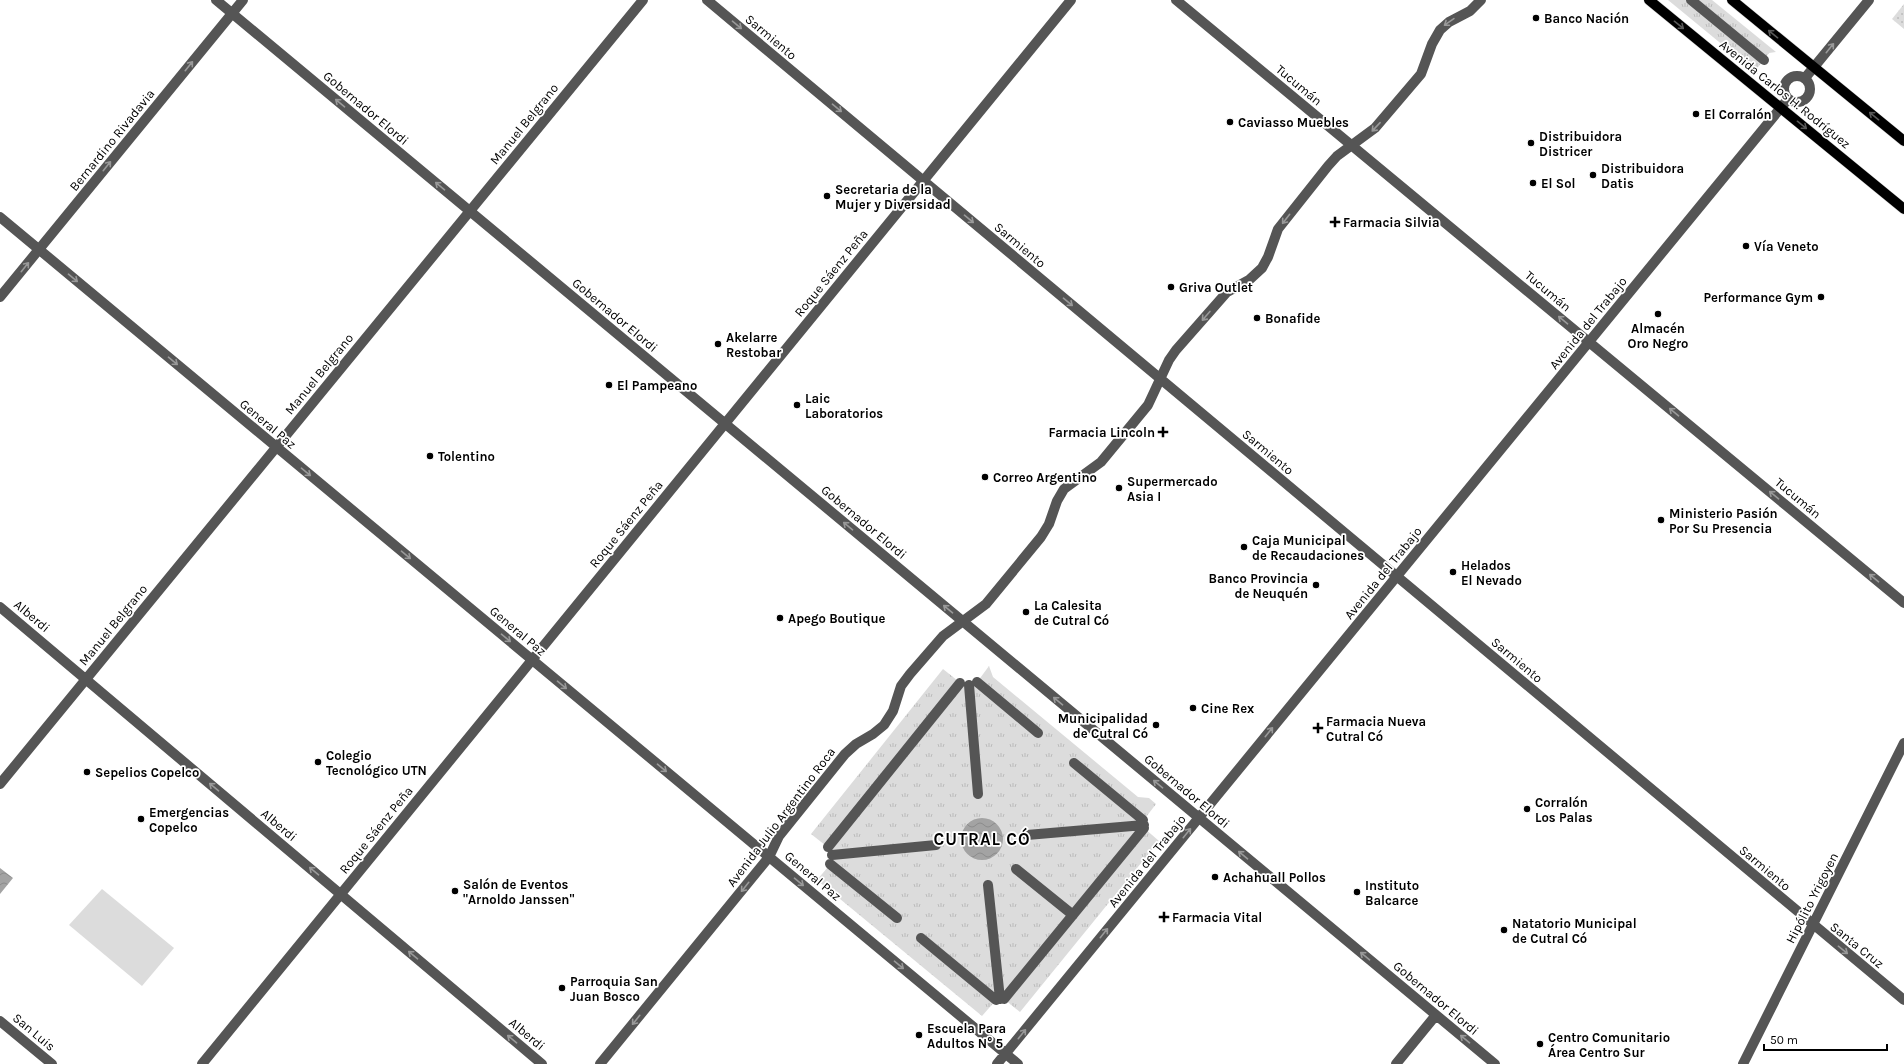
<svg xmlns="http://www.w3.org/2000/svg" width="1904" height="1064" font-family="Karla,sans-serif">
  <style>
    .grass { fill: url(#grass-dots) }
    .park { fill: url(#park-tufts) }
    .garden { fill: #dcdcdc }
    .water { fill: url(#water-waves) }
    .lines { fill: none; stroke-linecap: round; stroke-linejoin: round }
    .major-casing { stroke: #dbdbdb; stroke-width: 11 }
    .minor { stroke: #555; stroke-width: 10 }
    .major { stroke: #000; stroke-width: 10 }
    .oneway { stroke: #999 }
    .oneway2 { stroke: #595959 }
    .poi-dot { fill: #000; stroke: #fff; stroke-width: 1.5 }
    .labels { text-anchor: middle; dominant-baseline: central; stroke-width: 3.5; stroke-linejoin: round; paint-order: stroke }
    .poi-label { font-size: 13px; font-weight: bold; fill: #000; stroke: #fff; text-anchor: start }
    .street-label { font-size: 13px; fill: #000; stroke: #fff }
    .district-label { font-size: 17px; font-weight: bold; letter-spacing: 1px; fill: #000; stroke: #fff }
  </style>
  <defs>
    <pattern id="grass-dots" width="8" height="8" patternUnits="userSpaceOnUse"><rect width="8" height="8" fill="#dcdcdc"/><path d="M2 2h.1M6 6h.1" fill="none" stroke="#bbb" stroke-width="1.8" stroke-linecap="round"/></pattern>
    <pattern id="park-tufts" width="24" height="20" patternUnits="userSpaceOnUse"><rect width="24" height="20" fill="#dcdcdc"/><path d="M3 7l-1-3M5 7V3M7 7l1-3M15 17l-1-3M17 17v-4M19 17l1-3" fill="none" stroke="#bbb"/></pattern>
    <pattern id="water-waves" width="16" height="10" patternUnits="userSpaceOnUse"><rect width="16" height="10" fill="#a3a3a3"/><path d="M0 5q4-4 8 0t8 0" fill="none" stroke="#8b8b8b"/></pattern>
  </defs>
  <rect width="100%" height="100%" fill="#fff"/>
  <path class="grass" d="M 1904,4 L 1904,29 L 1892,19 Z"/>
  <path class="park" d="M 1668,0 L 1712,0 L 1776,52 L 1769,53 L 1758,67 L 1758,74 Z
    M 989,666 L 993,677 L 1138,797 L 1149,798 L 1156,804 L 1143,821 L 1144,828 L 1159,841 L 1020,1012 L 1004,999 L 996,1000 L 982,1016 L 817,880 L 833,861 L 830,849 L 811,834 L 943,669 L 963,685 L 975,685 Z"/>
  <path class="garden" d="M 102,889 L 174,948 L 142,986 L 69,925 Z"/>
  <path class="water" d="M961 839a21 21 0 1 1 42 0a21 21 0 1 1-42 0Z
    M 0,868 L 13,878 L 0,894 Z"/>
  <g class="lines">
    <defs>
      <path id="major" d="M 1649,0 L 1904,209
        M 1732,0 L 1904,141"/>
    </defs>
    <use href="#major" class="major-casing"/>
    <path class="minor" d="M 216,0 L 1495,1064
      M 707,0 L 1904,1000
      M 1176,0 L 1904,603
      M 1691,0 L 1764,60
      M1784 89a13 13 0 1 1 26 0a13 13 0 1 1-26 0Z
      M 1805,78 L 1869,0
      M 0,217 L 1018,1064
      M 0,297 L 243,0
      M 0,607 L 542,1064
      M 977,682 L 1038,733
      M 969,685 L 978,794
      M 1074,763 L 1143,820
      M 0,784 L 643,0
      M 1027,835 L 1144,825
      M 828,847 L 960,683
      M 832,855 L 936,845
      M 830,864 L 897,918
      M 1016,869 L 1073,915
      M 988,885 L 1000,999
      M 921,938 L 996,1000
      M 1004,999 L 1144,828
      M 0,1021 L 52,1064
      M 202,1064 L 1071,0
      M 600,1064 L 769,857 L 779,836 L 845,754 L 856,744 L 873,734 L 884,725 L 893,711 L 901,686 L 910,674 L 943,636 L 986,604 L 1041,537 L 1049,524 L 1057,501 L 1064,489 L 1101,462 L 1148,405 L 1169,360 L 1176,350 L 1227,292 L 1249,280 L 1262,268 L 1268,257 L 1278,229 L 1328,166 L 1337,156 L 1375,128 L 1421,74 L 1432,44 L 1440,30 L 1449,22 L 1470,11 L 1481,0
      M 997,1064 L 1788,99
      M 1396,1064 L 1436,1015
      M 1743,1064 L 1904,743"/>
    <use href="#major" class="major"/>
  </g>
  <defs><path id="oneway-shaft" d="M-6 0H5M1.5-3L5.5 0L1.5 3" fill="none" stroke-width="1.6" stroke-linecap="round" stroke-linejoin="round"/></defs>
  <g class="oneway">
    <use href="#oneway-shaft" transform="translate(1449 22) rotate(145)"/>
    <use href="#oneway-shaft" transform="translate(737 25) rotate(40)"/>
    <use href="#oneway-shaft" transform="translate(1830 48) rotate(-51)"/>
    <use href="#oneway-shaft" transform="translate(189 66) rotate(-51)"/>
    <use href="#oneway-shaft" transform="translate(340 103) rotate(-140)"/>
    <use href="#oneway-shaft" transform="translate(837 108) rotate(40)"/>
    <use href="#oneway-shaft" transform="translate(1376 127) rotate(133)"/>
    <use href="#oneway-shaft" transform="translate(107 166) rotate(-51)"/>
    <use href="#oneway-shaft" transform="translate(440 186) rotate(-140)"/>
    <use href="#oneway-shaft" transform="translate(969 219) rotate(40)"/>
    <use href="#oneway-shaft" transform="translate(1286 219) rotate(128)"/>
    <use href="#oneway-shaft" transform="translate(25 267) rotate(-51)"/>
    <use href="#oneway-shaft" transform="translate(73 278) rotate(40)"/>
    <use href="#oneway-shaft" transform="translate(1068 302) rotate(40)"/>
    <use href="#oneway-shaft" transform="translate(1206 316) rotate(131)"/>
    <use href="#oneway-shaft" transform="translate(1563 320) rotate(-140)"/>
    <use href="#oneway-shaft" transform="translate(173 361) rotate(40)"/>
    <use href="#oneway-shaft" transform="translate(1674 412) rotate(-140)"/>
    <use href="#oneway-shaft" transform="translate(306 472) rotate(40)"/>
    <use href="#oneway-shaft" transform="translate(1774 495) rotate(-140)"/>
    <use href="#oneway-shaft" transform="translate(848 526) rotate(-140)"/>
    <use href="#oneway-shaft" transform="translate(406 555) rotate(40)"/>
    <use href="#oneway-shaft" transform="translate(1874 578) rotate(-140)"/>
    <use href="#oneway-shaft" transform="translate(948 609) rotate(-140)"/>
    <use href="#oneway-shaft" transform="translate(506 638) rotate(40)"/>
    <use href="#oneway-shaft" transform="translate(562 685) rotate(40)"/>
    <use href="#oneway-shaft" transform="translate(1058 701) rotate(-140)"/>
    <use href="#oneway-shaft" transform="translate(1269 732) rotate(-51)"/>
    <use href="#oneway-shaft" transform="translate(662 768) rotate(40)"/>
    <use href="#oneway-shaft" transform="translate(1158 784) rotate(-140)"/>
    <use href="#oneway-shaft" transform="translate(214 787) rotate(-140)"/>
    <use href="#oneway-shaft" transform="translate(1187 833) rotate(-51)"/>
    <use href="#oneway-shaft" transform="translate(1243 855) rotate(-140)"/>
    <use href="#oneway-shaft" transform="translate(314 871) rotate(-140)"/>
    <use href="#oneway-shaft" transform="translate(799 882) rotate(40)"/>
    <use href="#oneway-shaft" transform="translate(745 887) rotate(129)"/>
    <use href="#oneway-shaft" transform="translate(1104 933) rotate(-51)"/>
    <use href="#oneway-shaft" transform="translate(1843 950) rotate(39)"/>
    <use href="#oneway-shaft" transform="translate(413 955) rotate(-140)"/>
    <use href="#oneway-shaft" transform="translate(1365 956) rotate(-140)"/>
    <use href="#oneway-shaft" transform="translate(899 965) rotate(40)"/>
    <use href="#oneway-shaft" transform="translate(636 1020) rotate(129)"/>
    <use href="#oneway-shaft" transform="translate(1022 1034) rotate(-51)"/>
    <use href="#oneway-shaft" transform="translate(512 1039) rotate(-140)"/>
    <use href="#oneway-shaft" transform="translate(1465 1039) rotate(-140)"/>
  </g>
  <g class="oneway2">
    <use href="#oneway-shaft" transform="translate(1679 25) rotate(39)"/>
    <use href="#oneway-shaft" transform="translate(1773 34) rotate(-141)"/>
    <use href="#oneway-shaft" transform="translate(1874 116) rotate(-141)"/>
    <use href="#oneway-shaft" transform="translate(1802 125) rotate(39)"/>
  </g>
  <g class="poi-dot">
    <circle cx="1536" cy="18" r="4"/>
    <circle cx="1696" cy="114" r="4"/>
    <circle cx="1230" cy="122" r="4"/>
    <circle cx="1531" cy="143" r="4"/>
    <circle cx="1593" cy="175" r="4"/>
    <circle cx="1533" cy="183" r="4"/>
    <circle cx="827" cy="196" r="4"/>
    <path d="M1333 216h4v4h4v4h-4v4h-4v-4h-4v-4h4z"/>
    <circle cx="1746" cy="246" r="4"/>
    <circle cx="1171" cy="287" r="4"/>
    <circle cx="1821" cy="297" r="4"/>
    <circle cx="1658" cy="314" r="4"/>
    <circle cx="1257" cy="318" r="4"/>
    <circle cx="718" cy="344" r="4"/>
    <circle cx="609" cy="385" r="4"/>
    <circle cx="797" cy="405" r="4"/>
    <path d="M1161 426h4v4h4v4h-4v4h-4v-4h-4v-4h4z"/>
    <circle cx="430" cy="456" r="4"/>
    <circle cx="985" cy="477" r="4"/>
    <circle cx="1119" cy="488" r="4"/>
    <circle cx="1661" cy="520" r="4"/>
    <circle cx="1244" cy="547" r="4"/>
    <circle cx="1453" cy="572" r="4"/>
    <circle cx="1316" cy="585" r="4"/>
    <circle cx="1026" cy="612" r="4"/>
    <circle cx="780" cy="618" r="4"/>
    <circle cx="1193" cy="708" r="4"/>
    <circle cx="1156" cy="725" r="4"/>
    <path d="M1316 722h4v4h4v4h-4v4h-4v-4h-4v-4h4z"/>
    <circle cx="318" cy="762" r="4"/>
    <circle cx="87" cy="772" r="4"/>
    <circle cx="1527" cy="809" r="4"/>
    <circle cx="141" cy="819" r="4"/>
    <circle cx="1215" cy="877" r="4"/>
    <circle cx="455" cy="891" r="4"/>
    <circle cx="1357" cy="892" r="4"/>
    <path d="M1162 911h4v4h4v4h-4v4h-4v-4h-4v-4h4z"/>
    <circle cx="1504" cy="930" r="4"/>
    <circle cx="562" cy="988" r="4"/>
    <circle cx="919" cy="1035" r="4"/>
    <circle cx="1540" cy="1044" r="4"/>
  </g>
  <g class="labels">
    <g class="poi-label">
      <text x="1544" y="18">Banco Nación</text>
      <text x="1704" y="114">El Corralón</text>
      <text x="1238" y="122">Caviasso Muebles</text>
      <text x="1539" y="136">Distribuidora<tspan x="1539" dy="15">Districer</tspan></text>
      <text x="1601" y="168">Distribuidora<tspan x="1601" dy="15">Datis</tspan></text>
      <text x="1541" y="183">El Sol</text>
      <text x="835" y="189">Secretaria de la<tspan x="835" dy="15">Mujer y Diversidad</tspan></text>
      <text x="1343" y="222">Farmacia Silvia</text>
      <text x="1754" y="246">Vía Veneto</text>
      <text x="1179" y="287">Griva Outlet</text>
      <text x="1813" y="297" text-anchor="end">Performance Gym</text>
      <text x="1265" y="318">Bonafide</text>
      <text x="1658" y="328" text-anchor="middle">Almacén<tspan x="1658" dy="15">Oro Negro</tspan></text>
      <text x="726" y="337">Akelarre<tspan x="726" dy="15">Restobar</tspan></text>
      <text x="617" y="385">El Pampeano</text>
      <text x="805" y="398">Laic<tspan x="805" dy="15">Laboratorios</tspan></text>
      <text x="1155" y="432" text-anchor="end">Farmacia Lincoln</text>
      <text x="438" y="456">Tolentino</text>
      <text x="993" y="477">Correo Argentino</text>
      <text x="1127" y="481">Supermercado<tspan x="1127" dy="15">Asia I</tspan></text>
      <text x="1669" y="513">Ministerio Pasión<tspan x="1669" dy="15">Por Su Presencia</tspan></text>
      <text x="1252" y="540">Caja Municipal<tspan x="1252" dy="15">de Recaudaciones</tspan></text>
      <text x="1461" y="565">Helados<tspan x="1461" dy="15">El Nevado</tspan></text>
      <text x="1308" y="578" text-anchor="end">Banco Provincia<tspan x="1308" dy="15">de Neuquén</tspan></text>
      <text x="1034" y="605">La Calesita<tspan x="1034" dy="15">de Cutral Có</tspan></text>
      <text x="788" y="618">Apego Boutique</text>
      <text x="1201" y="708">Cine Rex</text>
      <text x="1148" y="718" text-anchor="end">Municipalidad<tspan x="1148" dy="15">de Cutral Có</tspan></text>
      <text x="1326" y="721">Farmacia Nueva<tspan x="1326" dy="15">Cutral Có</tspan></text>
      <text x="326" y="755">Colegio<tspan x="326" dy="15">Tecnológico UTN</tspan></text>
      <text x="95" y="772">Sepelios Copelco</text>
      <text x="1535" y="802">Corralón<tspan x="1535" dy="15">Los Palas</tspan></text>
      <text x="149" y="812">Emergencias<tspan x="149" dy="15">Copelco</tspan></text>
      <text x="1223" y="877">Achahuall Pollos</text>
      <text x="463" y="884">Salón de Eventos<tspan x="463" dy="15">"Arnoldo Janssen"</tspan></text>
      <text x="1365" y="885">Instituto<tspan x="1365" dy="15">Balcarce</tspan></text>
      <text x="1172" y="917">Farmacia Vital</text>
      <text x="1512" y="923">Natatorio Municipal<tspan x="1512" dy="15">de Cutral Có</tspan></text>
      <text x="570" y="981">Parroquia San<tspan x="570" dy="15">Juan Bosco</tspan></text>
      <text x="927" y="1028">Escuela Para<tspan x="927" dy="15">Adultos N° 5</tspan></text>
      <text x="1548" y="1037">Centro Comunitario<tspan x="1548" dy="15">Área Centro Sur</tspan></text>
    </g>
    <g class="street-label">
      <text transform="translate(771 37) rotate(40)">Sarmiento</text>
      <text transform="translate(1299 85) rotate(40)">Tucumán</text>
      <text transform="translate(1785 94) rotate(39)">Avenida Carlos H. Rodríguez</text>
      <text transform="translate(366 108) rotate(40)">Gobernador Elordi</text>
      <text transform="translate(524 124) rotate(-51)">Manuel Belgrano</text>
      <text transform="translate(112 140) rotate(-51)">Bernardino Rivadavia</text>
      <text transform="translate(1020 245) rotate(40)">Sarmiento</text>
      <text transform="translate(831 273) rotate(-51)">Roque Sáenz Peña</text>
      <text transform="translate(1548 291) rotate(40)">Tucumán</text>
      <text transform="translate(615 315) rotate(40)">Gobernador Elordi</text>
      <text transform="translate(1588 323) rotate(-51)">Avenida del Trabajo</text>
      <text transform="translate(319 374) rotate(-51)">Manuel Belgrano</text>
      <text transform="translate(268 424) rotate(40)">General Paz</text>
      <text transform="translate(1268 452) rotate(40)">Sarmiento</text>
      <text transform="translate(1798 498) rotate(40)">Tucumán</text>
      <text transform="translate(864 522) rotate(40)">Gobernador Elordi</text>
      <text transform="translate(626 524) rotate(-51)">Roque Sáenz Peña</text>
      <text transform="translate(1383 573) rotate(-51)">Avenida del Trabajo</text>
      <text transform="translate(32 616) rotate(40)">Alberdi</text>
      <text transform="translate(113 625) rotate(-51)">Manuel Belgrano</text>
      <text transform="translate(518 631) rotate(40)">General Paz</text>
      <text transform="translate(1517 660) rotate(40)">Sarmiento</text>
      <text transform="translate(1187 791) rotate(40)">Gobernador Elordi</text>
      <text transform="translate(781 817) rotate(-53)">Avenida Julio Argentino Roca</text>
      <text transform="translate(279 825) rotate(40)">Alberdi</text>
      <text transform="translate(376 830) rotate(-51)">Roque Sáenz Peña</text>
      <text transform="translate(1147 861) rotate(-51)">Avenida del Trabajo</text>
      <text transform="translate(1765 868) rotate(40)">Sarmiento</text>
      <text transform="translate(813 876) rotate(40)">General Paz</text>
      <text transform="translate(1812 898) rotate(-63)">Hipólito Yrigoyen</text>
      <text transform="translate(1857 945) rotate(39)">Santa Cruz</text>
      <text transform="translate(1436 998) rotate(40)">Gobernador Elordi</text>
      <text transform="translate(34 1032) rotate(40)">San Luis</text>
      <text transform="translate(527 1034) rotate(40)">Alberdi</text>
    </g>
    <g class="district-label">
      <text x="982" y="839">CUTRAL CÓ</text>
    </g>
  </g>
  <path d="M1764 1044v6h123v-6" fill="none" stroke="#000000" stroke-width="2"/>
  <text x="1770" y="1044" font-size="12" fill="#000000" stroke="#ffffff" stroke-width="3" paint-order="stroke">50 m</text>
</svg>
